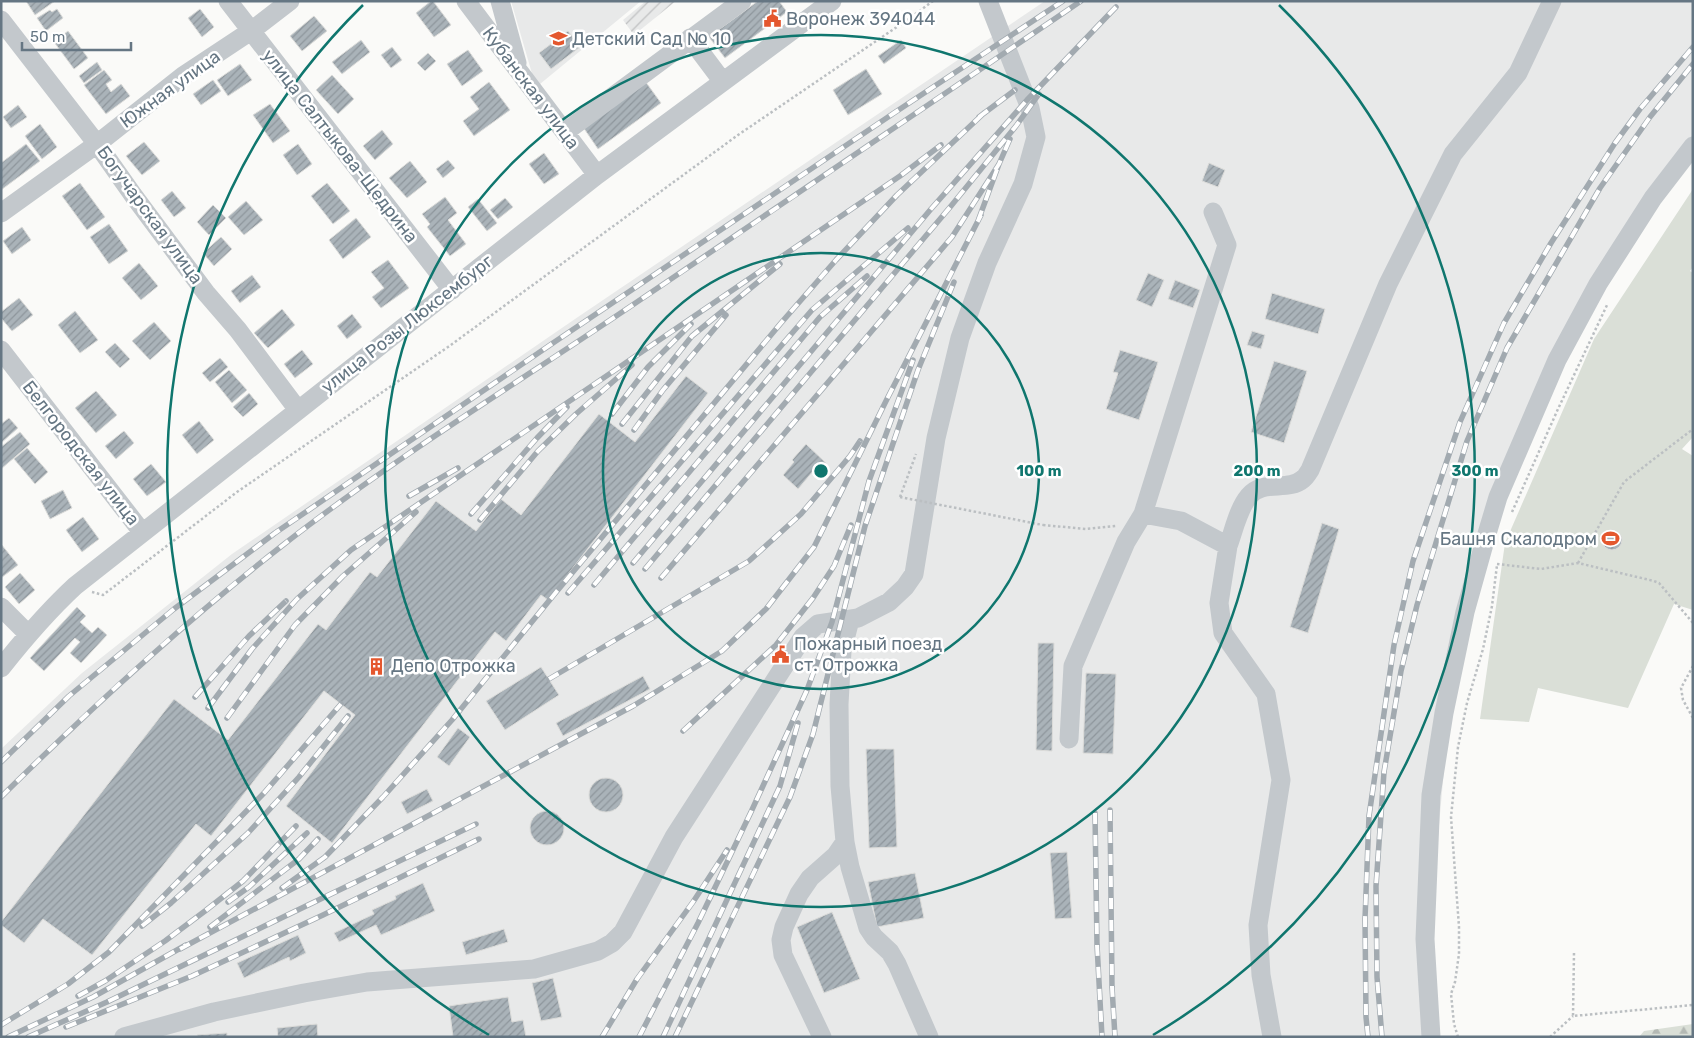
<svg xmlns="http://www.w3.org/2000/svg" width="1694" height="1038" font-family="Rubik,sans-serif">
  <style>
    .built { fill: #e8e9e9 }
    .industrial { fill: url(#industrial-furrows) }
    .forest { fill: url(#forest-firs) }
    .green { fill: #dadfd7 }
    .building { fill: url(#building-hatch); stroke: #dcdcda }
    .lines { fill: none; stroke-linecap: round; stroke-linejoin: round }
    .path { stroke: #bbbfc2; stroke-width: 2.5; stroke-dasharray: 2.5 2.5; stroke-linecap: butt }
    .minor { stroke: #c3c8cc; stroke-width: 19 }
    .rail-casing { stroke: #a2aab0; stroke-width: 5.5 }
    .rail { stroke: #fff; stroke-width: 4; stroke-dasharray: 11; stroke-linecap: butt }
    .path-bridge { stroke: #bbbfc2; stroke-width: 2.5; stroke-dasharray: 2.5 2.5; stroke-linecap: butt }
    .ring { fill: none; stroke: #0f766e; stroke-width: 2.5 }
    .labels { text-anchor: middle; dominant-baseline: central; stroke-width: 5; stroke-linejoin: round; paint-order: stroke }
    .poi-label { font-size: 18px; fill: #657683; stroke: #fff; text-anchor: start }
    .street-label { font-size: 18px; fill: #657683; stroke: #fff }
    .centre { fill: #0f766e; stroke: #fff; stroke-width: 2.5 }
    .ring-label { font-size: 15px; text-anchor: middle; font-weight: bold; fill: #0f766e; stroke: #fff; stroke-width: 5; stroke-linejoin: round; paint-order: stroke }
  </style>
  <defs>
    <pattern id="industrial-furrows" width="10" height="10" patternUnits="userSpaceOnUse" patternTransform="scale(1.25)"><rect width="10" height="10" fill="#e8e9e9"/><path d="M-1 1l2-2M0 10L10 0M9 11l2-2" fill="none" stroke="#c0c1c2"/></pattern>
    <pattern id="forest-firs" width="22" height="20" patternUnits="userSpaceOnUse" patternTransform="scale(1.25)"><rect width="22" height="20" fill="#dadfd7"/><path d="M5 1l3.5 6h-7zM16 11l3.5 6h-7z" fill="#b4b9b4"/></pattern>
    <pattern id="building-hatch" width="6" height="6" patternUnits="userSpaceOnUse" patternTransform="scale(1.25)"><rect width="6" height="6" fill="#aab3b9"/><path d="M-1 1l2-2M0 6l6-6M5 7l2-2" fill="none" stroke="#8e969c"/></pattern>
  </defs>
  <rect width="100%" height="100%" fill="#fafaf8"/>
  <path class="built" d="M 511,1 L 641,1 L 540,84 L 533,77 Z
    M 1045,1 L 1693,1 L 1693,145 L 1575,338 L 1496,512 L 1449,715 L 1429,936 L 1436,1037 L 1,1037 L 1,749 L 82,673 L 232,554 L 575,319 Z"/>
  <path class="industrial" d="M 646,1 L 676,1 L 634,35 L 623,20 Z"/>
  <path class="forest" d="M 1693,1024 L 1693,1037 L 1639,1037 L 1644,1031 Z"/>
  <path class="green" d="M 1693,189 L 1693,267 L 1690,271 L 1693,273 L 1693,437 L 1682,449 L 1693,456 L 1693,610 L 1674,604 L 1628,708 L 1538,688 L 1529,722 L 1480,719 L 1505,543 L 1594,339 Z"/>
  <path class="building" d="M 26,1 L 55,1 L 35,15 Z
    M 431,1 L 433,1 L 451,25 L 434,37 L 416,13 Z
    M 758,1 L 779,1 L 787,12 L 725,58 L 709,37 Z
    M 57,9 L 63,18 L 46,31 L 37,18 L 50,10 L 52,12 Z
    M 200,9 L 214,27 L 202,37 L 188,18 Z
    M 314,16 L 327,31 L 302,51 L 290,36 Z
    M 68,31 L 88,58 L 74,69 L 54,42 Z
    M 568,31 L 580,47 L 551,69 L 539,53 Z
    M 361,40 L 370,52 L 342,74 L 332,62 Z
    M 901,40 L 906,48 L 884,64 L 878,56 Z
    M 392,47 L 402,60 L 391,68 L 381,55 Z
    M 468,50 L 483,71 L 462,86 L 447,64 Z
    M 428,53 L 436,61 L 425,71 L 417,63 Z
    M 97,62 L 102,70 L 84,83 L 79,76 Z
    M 240,64 L 252,80 L 228,96 L 217,80 Z
    M 866,69 L 882,94 L 848,115 L 833,90 Z
    M 104,70 L 112,80 L 106,84 L 111,92 L 121,84 L 130,96 L 106,114 L 84,85 Z
    M 332,75 L 354,99 L 338,114 L 316,90 Z
    M 213,80 L 221,91 L 201,105 L 193,94 Z
    M 645,81 L 661,103 L 598,149 L 583,127 Z
    M 489,82 L 510,110 L 474,136 L 463,121 L 479,109 L 470,97 Z
    M 270,104 L 290,131 L 273,143 L 253,115 Z
    M 18,105 L 27,117 L 11,128 L 3,117 Z
    M 40,124 L 57,147 L 42,159 L 25,136 Z
    M 382,130 L 393,144 L 375,160 L 363,146 Z
    M 144,142 L 160,161 L 142,175 L 126,156 Z
    M 26,144 L 40,161 L 1,190 L 1,163 Z
    M 298,144 L 312,164 L 297,175 L 283,155 Z
    M 544,153 L 559,174 L 544,184 L 529,164 Z
    M 448,160 L 455,168 L 443,178 L 436,169 Z
    M 410,161 L 427,182 L 407,198 L 389,178 Z
    M 1209,163 L 1225,170 L 1218,187 L 1202,181 Z
    M 80,183 L 105,217 L 87,230 L 62,196 Z
    M 327,183 L 350,211 L 333,224 L 311,196 Z
    M 172,191 L 186,208 L 174,217 L 161,200 Z
    M 445,197 L 457,213 L 448,220 L 466,244 L 450,256 L 427,227 L 430,224 L 422,214 Z
    M 505,198 L 513,207 L 498,219 L 490,210 Z
    M 478,199 L 497,223 L 487,231 L 468,207 Z
    M 246,201 L 263,220 L 244,235 L 228,217 Z
    M 213,205 L 226,218 L 209,235 L 197,222 Z
    M 356,218 L 371,237 L 343,259 L 329,240 Z
    M 109,224 L 128,251 L 109,264 L 90,237 Z
    M 22,227 L 31,240 L 12,254 L 3,241 Z
    M 221,237 L 232,249 L 214,266 L 203,253 Z
    M 388,260 L 409,288 L 381,308 L 372,297 L 384,288 L 371,272 Z
    M 139,263 L 158,286 L 141,300 L 122,278 Z
    M 1148,273 L 1164,280 L 1152,307 L 1136,300 Z
    M 252,275 L 261,287 L 240,303 L 231,291 Z
    M 1175,280 L 1200,290 L 1193,308 L 1168,299 Z
    M 1272,293 L 1325,309 L 1318,334 L 1265,319 Z
    M 19,298 L 33,315 L 12,331 L 1,318 L 1,312 Z
    M 282,309 L 295,325 L 268,348 L 254,333 Z
    M 75,311 L 98,340 L 80,353 L 58,325 Z
    M 352,314 L 362,327 L 347,339 L 337,326 Z
    M 154,322 L 171,341 L 150,360 L 132,341 Z
    M 1252,331 L 1265,335 L 1261,349 L 1247,345 Z
    M 115,343 L 130,359 L 120,368 L 105,352 Z
    M 302,350 L 313,364 L 295,378 L 284,364 Z
    M 1120,350 L 1158,362 L 1139,420 L 1106,409 L 1118,373 L 1113,372 Z
    M 220,358 L 228,367 L 210,382 L 202,373 Z
    M 1274,361 L 1307,371 L 1284,443 L 1251,432 Z
    M 229,370 L 247,390 L 232,403 L 215,382 Z
    M 686,376 L 708,393 L 548,600 L 541,595 L 506,641 L 495,632 L 332,843 L 286,806 L 355,715 L 324,691 L 211,836 L 196,824 L 92,955 L 43,919 L 24,943 L 1,925 L 1,922 L 174,699 L 228,740 L 318,624 L 326,630 L 370,572 L 377,577 L 436,501 L 476,531 L 501,499 L 521,515 L 599,414 L 635,442 Z
    M 96,391 L 117,415 L 96,433 L 75,408 Z
    M 249,393 L 258,404 L 243,417 L 233,407 Z
    M 9,418 L 18,428 L 1,443 L 1,424 Z
    M 199,421 L 214,440 L 197,454 L 182,435 Z
    M 124,431 L 134,443 L 116,459 L 105,446 Z
    M 20,432 L 30,444 L 1,469 L 1,447 Z
    M 806,444 L 826,463 L 818,473 L 814,470 L 798,489 L 783,475 L 794,462 L 792,460 Z
    M 27,448 L 48,472 L 35,484 L 14,459 Z
    M 151,464 L 166,482 L 147,496 L 133,479 Z
    M 63,490 L 72,508 L 50,519 L 41,501 Z
    M 83,517 L 99,539 L 82,552 L 66,530 Z
    M 1322,523 L 1339,529 L 1308,633 L 1290,627 Z
    M1602 540a10 10 0 1 1 20 0a10 10 0 1 1-20 0Z
    M 1,544 L 18,565 L 1,578 Z
    M 20,573 L 35,590 L 19,604 L 5,587 Z
    M 77,607 L 86,616 L 80,622 L 92,633 L 98,627 L 107,635 L 81,663 L 70,653 L 80,642 L 75,638 L 44,671 L 30,658 Z
    M 1038,643 L 1054,643 L 1052,751 L 1036,750 Z
    M 541,667 L 559,695 L 505,730 L 486,701 Z
    M 1086,673 L 1116,674 L 1113,754 L 1083,753 Z
    M 643,676 L 650,689 L 563,736 L 556,723 Z
    M 458,728 L 470,737 L 449,766 L 437,757 Z
    M 866,749 L 894,749 L 897,847 L 869,848 Z
    M589 795a17 17 0 1 1 34 0a17 17 0 1 1-34 0Z
    M 427,789 L 433,801 L 407,814 L 401,802 Z
    M530 828a17 17 0 1 1 34 0a17 17 0 1 1-34 0Z
    M 1067,852 L 1072,918 L 1055,919 L 1050,853 Z
    M 915,873 L 924,918 L 877,927 L 868,882 Z
    M 423,883 L 435,911 L 381,935 L 376,925 L 339,942 L 334,933 L 374,914 L 372,910 L 396,899 L 395,896 Z
    M 832,912 L 860,979 L 824,993 L 797,927 Z
    M 504,929 L 508,942 L 466,955 L 462,942 Z
    M 298,935 L 306,953 L 290,961 L 289,957 L 244,978 L 237,963 Z
    M 553,978 L 562,1017 L 541,1021 L 532,983 Z
    M 508,997 L 512,1022 L 523,1020 L 526,1037 L 453,1037 L 449,1006 Z
    M 317,1024 L 318,1037 L 278,1037 L 277,1028 Z
    M 227,1033 L 227,1037 L 198,1037 L 197,1035 Z"/>
  <g class="lines">
    <path class="path" d="M 900,497 L 916,454
      M 1512,512 L 1558,409 L 1608,303
      M 1043,525 L 1086,529 L 1116,526
      M 1578,563 L 1624,482 L 1693,429
      M 1497,564 L 1541,569 L 1578,563 L 1654,581 L 1659,583 L 1693,623
      M 92,592 L 103,595 L 237,492 L 448,347 L 738,135 L 910,18 L 933,1
      M 1693,666 L 1681,688 L 1683,700 L 1693,718
      M 1574,953 L 1573,1016 L 1693,1005
      M 1458,1037 L 1454,1024 L 1451,994 L 1455,982 L 1459,954 L 1459,927 L 1451,817 L 1458,747 L 1467,703 L 1483,649 L 1492,606 L 1497,565
      M 1550,1037 L 1573,1016"/>
    <path class="minor" d="M 228,1 L 452,290
      M 466,1 L 597,175
      M 500,1 L 517,63
      M 1,20 L 97,144 L 133,195 L 206,293 L 238,330 L 298,410
      M 690,38 L 723,82
      M 565,132 L 742,1
      M 1,213 L 97,144 L 183,76 L 251,31 L 290,1
      M 1,350 L 142,532
      M 1143,514 L 1227,245 L 1213,212
      M 1228,546 C 1234,530 1238,509 1249,496 C 1263,479 1288,492 1303,479 C 1306,477 1308,473 1310,470 L 1388,284 L 1453,154 L 1518,73 L 1552,1
      M 1,607 L 28,634
      M 850,620 L 842,651 L 839,704 L 840,786 L 845,842 L 850,867 L 868,928 L 874,937 L 890,952 L 897,964 L 929,1037
      M 1,668 C 24,639 48,611 75,586 L 597,175 L 832,1
      M 1069,739 L 1073,666 L 1126,542 L 1143,514 L 1181,521 L 1228,546 L 1219,603 L 1223,633 L 1266,694 L 1281,780 L 1258,925 L 1261,975 L 1272,1037
      M 124,1037 L 214,1012 L 304,993 L 367,982 L 534,969 L 598,951 L 612,943 L 623,932 L 674,837 L 803,637 L 818,624 L 858,618 L 889,602 L 905,587 L 914,574 L 936,438 L 960,338 L 987,263 L 1023,184 L 1036,137 L 1030,108 L 988,1
      M 822,1037 L 783,955 L 781,940 L 784,927 L 799,894 L 810,878 L 836,855 L 845,842
      M 1431,1037 L 1425,939 L 1431,795 L 1444,713 L 1465,612 L 1486,537 L 1498,497 L 1557,360 L 1598,284 L 1653,198 L 1693,146"/>
    <defs>
      <path id="rail" d="M 979,117 L 1015,90
        M 978,221 L 999,164
        M 612,414 L 648,367 L 691,324
        M 622,424 L 692,336 L 780,264
        M 634,430 L 663,390 L 726,315
        M 409,496 L 458,468
        M 471,514 L 537,438 L 567,407
        M 480,520 L 538,451 L 576,414 L 632,365
        M 633,563 L 931,209 L 1027,100 L 1116,7
        M 645,569 L 951,206 L 1016,126 L 1039,94
        M 661,578 L 952,237 L 999,164 L 1010,139
        M 594,585 L 820,317 L 867,276
        M 568,593 L 812,310 L 908,228
        M 549,679 L 749,561 L 801,514 L 850,456 L 860,441
        M 195,697 L 249,636 L 286,601
        M 208,708 L 252,649 L 297,599 L 351,550 L 900,176 L 941,145
        M 227,718 L 295,625 L 343,576 L 416,512
        M 683,731 L 776,645 L 813,598 L 834,566 L 851,525
        M 1,762 L 69,696 L 174,609 L 275,533 L 553,343 L 894,113 L 1063,1
        M 1,797 C 91,708 183,623 283,545 C 394,458 516,384 634,304 C 783,204 932,102 1081,1
        M 1110,810 L 1112,987 L 1115,1037
        M 1095,813 L 1097,945 L 1102,1037
        M 282,888 L 325,857 L 383,797 L 452,720 L 557,591 L 781,323 L 836,260 L 897,195 L 984,113
        M 228,902 L 249,887 L 307,833
        M 142,926 L 171,903 L 248,833 L 299,777 L 348,716
        M 210,927 L 299,859 L 318,839
        M 180,949 L 633,706 L 722,651 L 766,609 L 814,547 L 887,399 L 981,215
        M 78,996 L 105,981 L 165,941 L 205,911 L 243,881 L 296,826
        M 1,1025 L 68,984 L 109,952 L 264,793 L 341,704
        M 66,1027 L 192,976 L 323,915 L 479,839
        M 8,1037 L 93,997 L 186,945
        M 28,1037 L 107,1002 L 476,824
        M 602,1037 L 637,979 L 693,902 L 727,850
        M 639,1037 L 698,923 L 751,812 L 807,690 L 832,622 L 869,481 L 913,360
        M 663,1037 L 780,786 L 798,723
        M 675,1037 L 790,797 L 813,734 L 865,526 L 918,370 L 954,282
        M 1368,1037 L 1366,1017 L 1365,919 L 1369,816 L 1394,645 L 1413,561 L 1460,422 L 1504,323 L 1551,243 L 1615,143 L 1640,109 L 1693,47
        M 1382,1037 L 1377,977 L 1376,886 L 1384,772 L 1401,671 L 1417,605 L 1467,441 L 1507,348 L 1600,188 L 1650,117 L 1693,64"/>
    </defs>
    <use href="#rail" class="rail-casing"/>
    <use href="#rail" class="rail"/>
    <path class="path-bridge" d="M 900,497 L 1043,525"/>
  </g>
  <g class="ring">
    <circle cx="821" cy="471" r="218"/>
    <circle cx="821" cy="471" r="436"/>
    <path d="M489 1035A654 654 0 0 1 363 5M1279 5A654 654 0 0 1 1153 1035"/>
  </g>
  <defs>
    <symbol id="civic-bare" viewBox="-9 -9 18 18"><path d="M-.6-6.5H3V-4.5H.6V-3L4-1V1h2V6H-6V1h2V-1L-.6-3ZM-1.2 2.5V6h2.4V2.5Z" fill="#e4572e" stroke="#fff" stroke-width="2.5" paint-order="stroke"/></symbol>
    <symbol id="school-bare" viewBox="-9 -9 18 18"><path d="M0-5L7-2L0 1L-7-2ZM-4 1L0 2.5L4 1V4Q0 6-4 4Z" fill="#e4572e" stroke="#fff" stroke-width="2.5" paint-order="stroke"/></symbol>
    <symbol id="stadium-bare" viewBox="-9 -9 18 18"><path d="M0-5a6.5 5 0 1 0 0 10a6.5 5 0 1 0 0-10ZM-3.5-1.8h7v3.6h-7Z" fill="#e4572e" stroke="#fff" stroke-width="2.5" paint-order="stroke"/></symbol>
    <symbol id="building-bare" viewBox="-9 -9 18 18"><path d="M-4-6H4V6H1V3H-1V6H-4ZM-2.5-4.3h1.7v1.8h-1.7ZM.8-4.3h1.7v1.8H.8ZM-2.5-1h1.7V.8h-1.7ZM.8-1h1.7V.8H.8Z" fill="#e4572e" stroke="#fff" stroke-width="2.5" paint-order="stroke"/></symbol>
  </defs>
  <g fill-rule="evenodd">
    <use href="#civic-bare" x="760" y="6" width="25" height="25"/>
    <use href="#school-bare" x="546" y="26" width="25" height="25"/>
    <use href="#stadium-bare" x="1598" y="526" width="25" height="25"/>
    <use href="#civic-bare" x="768" y="642" width="25" height="25"/>
    <use href="#building-bare" x="364" y="654" width="25" height="25"/>
  </g>
  <g class="labels">
    <g class="poi-label">
      <text x="786" y="19">Воронеж 394044</text>
      <text x="572" y="39">Детский Сад № 10</text>
      <text x="1597" y="539" text-anchor="end">Башня Скалодром</text>
      <text x="794" y="644">Пожарный поезд<tspan x="794" dy="21">ст. Отрожка</tspan></text>
      <text x="391" y="666">Депо Отрожка</text>
    </g>
    <g class="street-label">
      <text transform="translate(531 88) rotate(53)">Кубанская улица</text>
      <text transform="translate(170 89) rotate(-36)">Южная улица</text>
      <text transform="translate(340 146) rotate(52)">улица Салтыкова-Щедрина</text>
      <text transform="translate(150 215) rotate(54)">Богучарская улица</text>
      <text transform="translate(407 324) rotate(-38)">улица Розы Люксембург</text>
      <text transform="translate(81 453) rotate(52)">Белгородская улица</text>
    </g>
  </g>
  <circle cx="821" cy="471" r="8" class="centre"/>
  <g class="ring-label">
    <text x="1039" y="476">100 m</text>
    <text x="1257" y="476">200 m</text>
    <text x="1475" y="476">300 m</text>
  </g>
  <rect width="1694" height="1038" fill="none" stroke="#657683" stroke-width="5"/>
  <path d="M22 42v8h109v-8" fill="none" stroke="#657683" stroke-width="2.5"/>
  <text x="30" y="42" font-size="15" fill="#657683" stroke="#ffffff" stroke-width="4" paint-order="stroke">50 m</text>
</svg>
